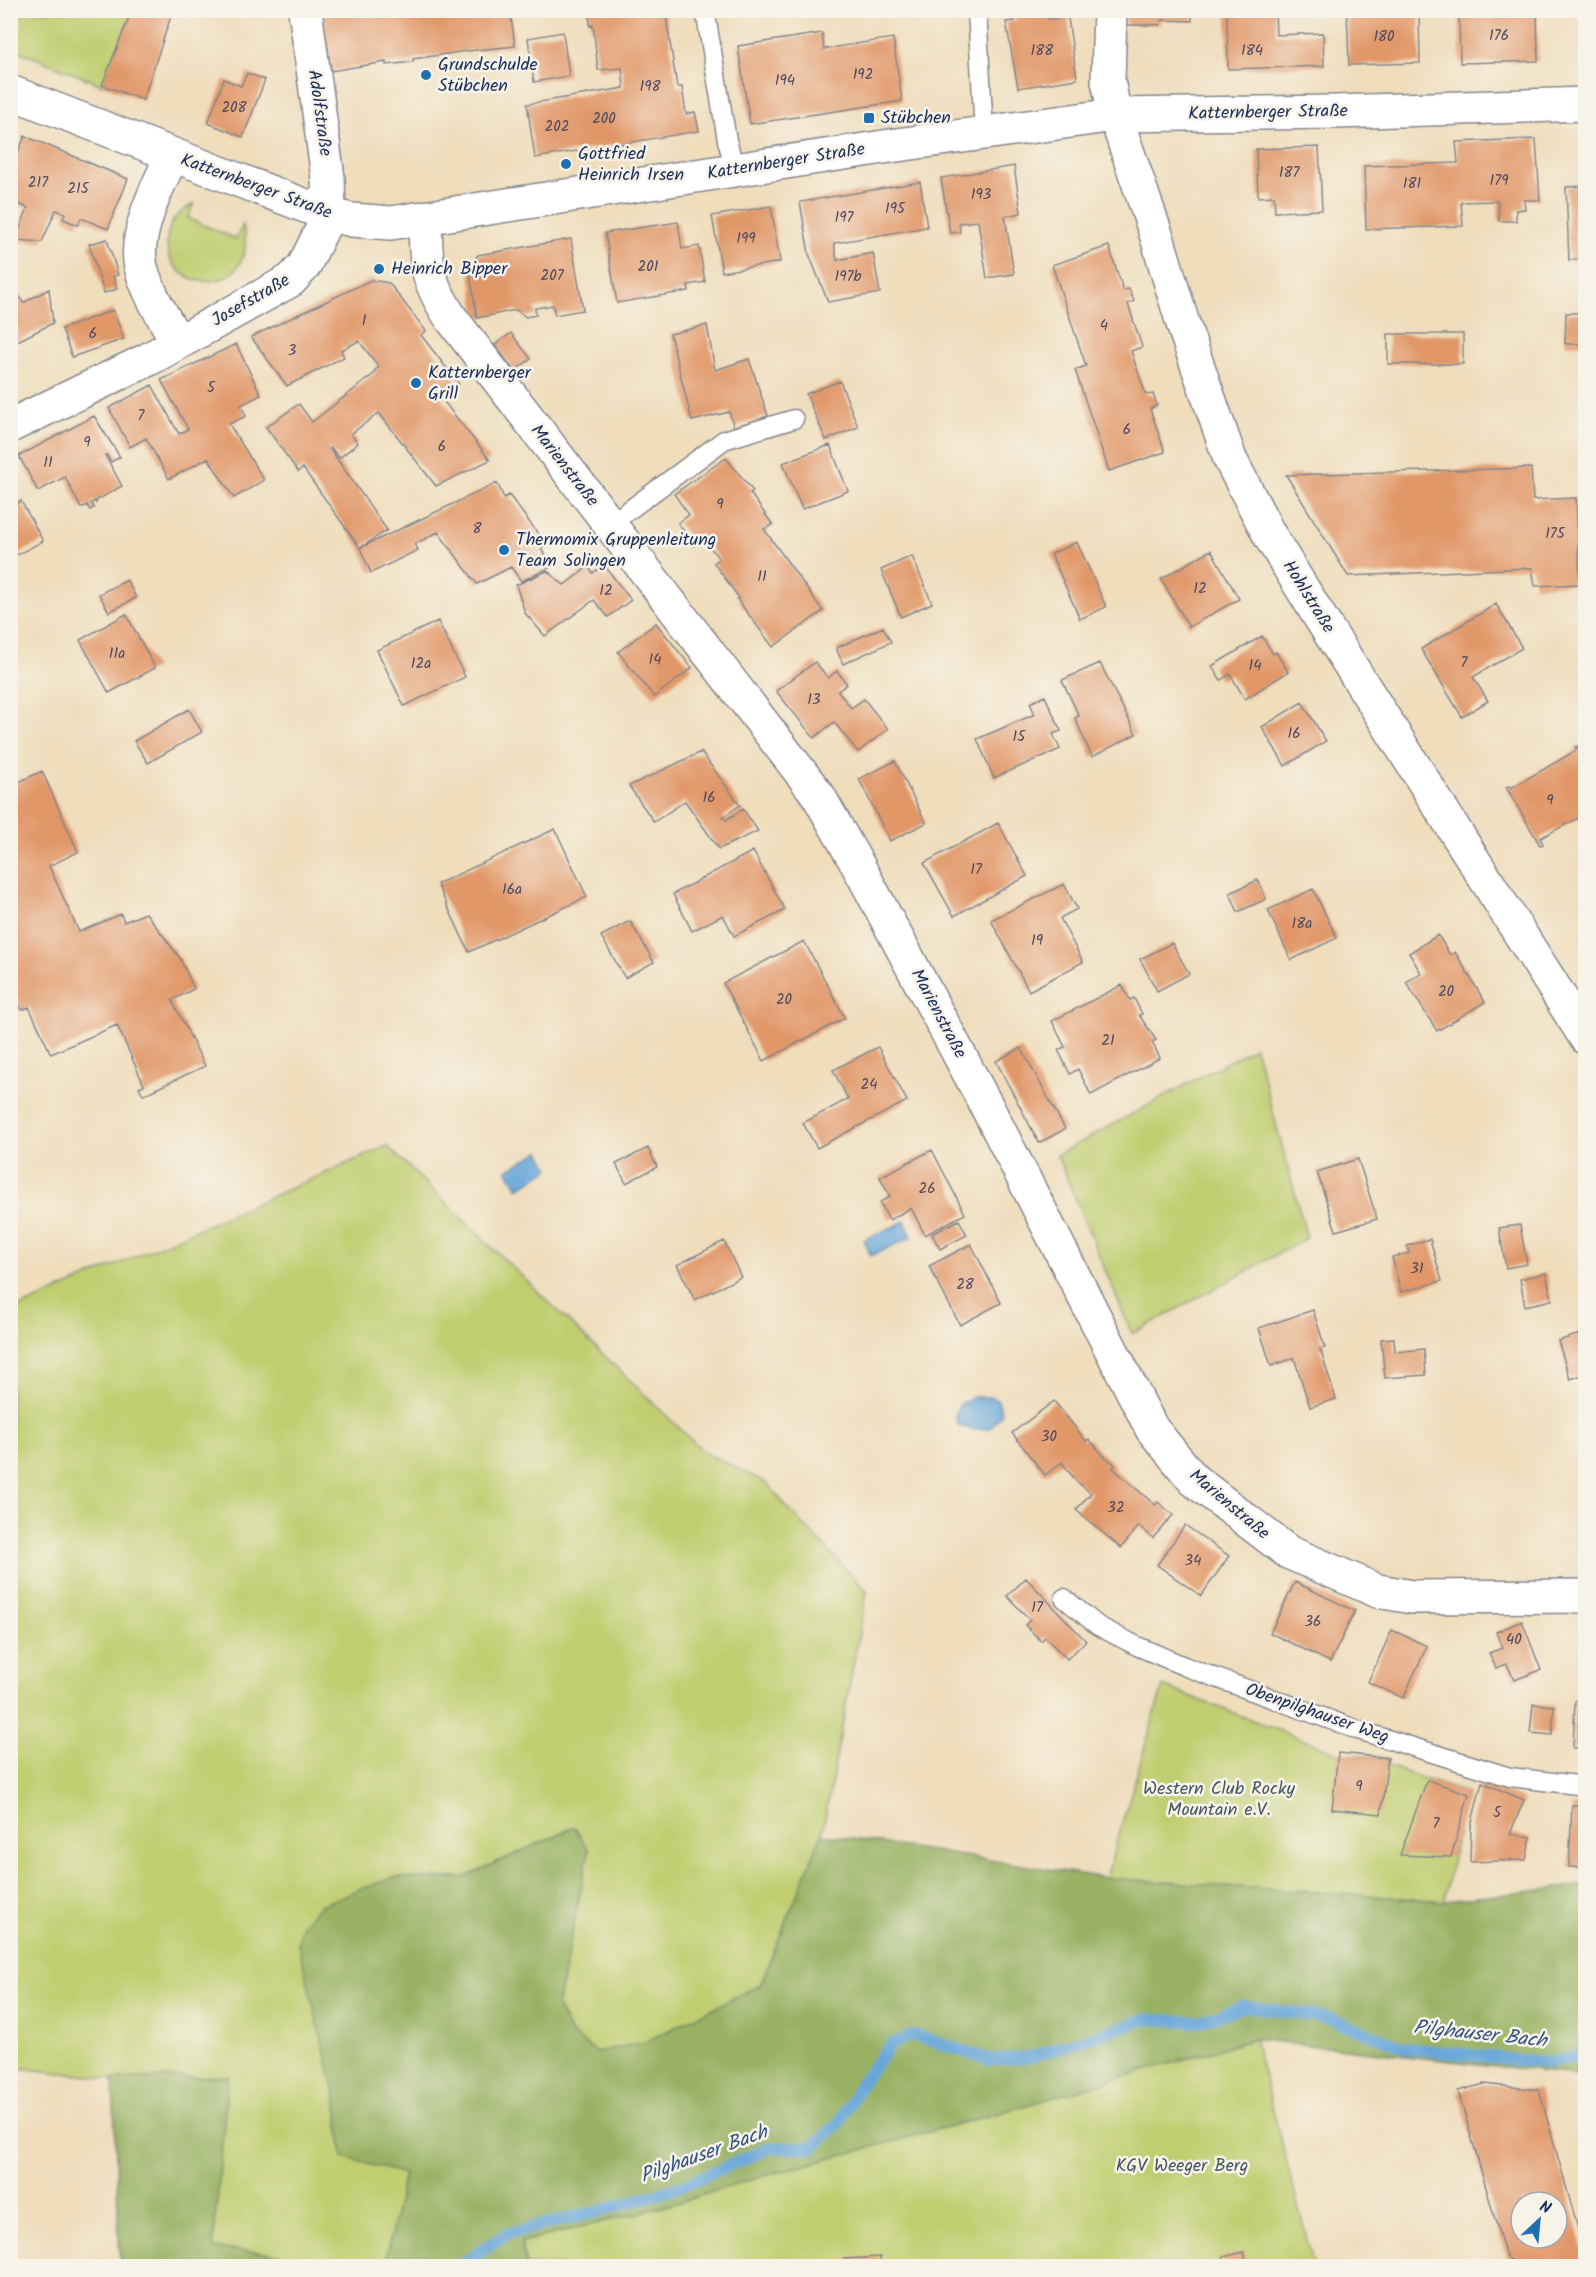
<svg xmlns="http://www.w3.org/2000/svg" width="1596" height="2277" font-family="Kalam,sans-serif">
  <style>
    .green { fill: #c0ce70; stroke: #6e7e67; stroke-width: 1.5 }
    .forest { fill: #98b162; stroke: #5a7060; stroke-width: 1.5 }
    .water { fill: #66a6d9; stroke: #406a9c; stroke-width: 1.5 }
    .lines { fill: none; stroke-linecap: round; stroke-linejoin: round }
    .stream { stroke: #66a6d9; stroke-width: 12 }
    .building { fill: #e19767; fill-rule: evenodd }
    .lane-casing { stroke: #85868c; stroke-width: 21 }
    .street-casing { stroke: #85868c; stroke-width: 36 }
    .secondary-casing { stroke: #85868c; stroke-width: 36 }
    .lane { stroke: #fff; stroke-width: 18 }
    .street { stroke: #fff; stroke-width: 33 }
    .secondary { stroke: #fff; stroke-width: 33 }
    .poi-dot { fill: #1f6fb2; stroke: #f7f3e8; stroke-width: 2 }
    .labels { text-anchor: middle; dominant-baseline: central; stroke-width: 5; stroke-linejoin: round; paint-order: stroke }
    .number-label { font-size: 15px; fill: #4c4960 }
    .poi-label { font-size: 18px; fill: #1b2f5e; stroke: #f7f3e8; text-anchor: start }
    .street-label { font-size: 18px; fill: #1b2f5e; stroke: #f7f3e8 }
    .park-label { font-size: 18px; fill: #445762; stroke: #f7f3e8 }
    .water-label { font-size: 20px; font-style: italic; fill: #325383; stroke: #f7f3e8 }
  </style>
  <rect width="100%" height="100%" fill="#f7f3e8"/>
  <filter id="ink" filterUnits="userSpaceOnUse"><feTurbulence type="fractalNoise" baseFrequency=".0167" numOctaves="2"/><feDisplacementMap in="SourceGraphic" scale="12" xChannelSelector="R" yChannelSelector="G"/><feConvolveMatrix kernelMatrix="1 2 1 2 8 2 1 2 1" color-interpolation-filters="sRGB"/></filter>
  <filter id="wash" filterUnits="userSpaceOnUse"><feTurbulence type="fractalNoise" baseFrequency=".008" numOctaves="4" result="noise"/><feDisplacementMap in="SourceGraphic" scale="24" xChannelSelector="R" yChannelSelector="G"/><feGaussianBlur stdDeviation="1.35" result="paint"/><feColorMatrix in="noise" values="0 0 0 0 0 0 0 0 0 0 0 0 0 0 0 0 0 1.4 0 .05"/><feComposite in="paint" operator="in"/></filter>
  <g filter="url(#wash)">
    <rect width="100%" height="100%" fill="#efddbb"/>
    <path class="green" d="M 22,11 L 132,11 L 102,85 L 11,48 L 10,41 Z
      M 194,204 L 188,218 L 236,239 L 243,225 C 261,296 165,299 167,239 C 168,222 180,211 194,204 Z
      M 1255,1047 L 1307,1238 L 1132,1334 L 1057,1155 Z
      M 387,1146 L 704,1452 L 767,1483 L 784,1504 L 867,1591 L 822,1834 L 760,1985 L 645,2042 L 597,2052 L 571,2034 L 557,2006 L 589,1850 L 574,1827 L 463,1878 L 393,1878 L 336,2096 L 343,2157 L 404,2173 L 385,2265 L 212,2248 L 113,2079 L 11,2067 L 11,1311 Z
      M 1163,1686 L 1338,1753 L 1388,1758 L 1388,1766 L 1466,1793 L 1444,1901 L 1106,1878 Z
      M 1254,2039 L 1314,2266 L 526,2266 L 521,2242 L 666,2206 L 771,2174 L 999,2113 Z"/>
    <path class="forest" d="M 574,1827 L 589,1850 L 557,2006 L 571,2034 L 597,2052 L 645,2042 L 760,1985 L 822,1834 L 1106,1878 L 1444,1901 L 1585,1885 L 1585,2076 L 1254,2039 L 999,2113 L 771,2174 L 666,2206 L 521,2242 L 526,2266 L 120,2266 L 113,2079 L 228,2076 L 213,2248 L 385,2265 L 404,2174 L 343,2157 L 336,2096 L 298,1944 L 302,1924 L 321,1905 L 360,1889 L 393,1878 L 463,1878 Z"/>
    <path class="water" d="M 540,1151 L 550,1169 L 518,1188 L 507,1170 Z
      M 905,1221 L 912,1237 L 871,1256 L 864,1240 Z
      M 973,1397 L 990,1397 L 998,1400 L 1002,1413 L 991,1428 L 973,1430 L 958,1425 L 955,1414 L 961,1403 Z"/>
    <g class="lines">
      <path class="stream" d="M 459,2266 L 506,2234 L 603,2210 L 677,2188 L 769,2148 L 813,2147 L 839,2123 L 863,2080 L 891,2044 L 914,2035 L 990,2060 L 1030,2057 L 1146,2019 L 1199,2022 L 1245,2006 L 1328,2018 L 1406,2048 L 1545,2063 L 1586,2055"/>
    </g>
    <g id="blocks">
      <path class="building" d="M 132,10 L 173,10 L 143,100 L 102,85 Z
        M 322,10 L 510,10 L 515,46 L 467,51 L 413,59 L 413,62 L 386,65 L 386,62 L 331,71 Z
        M 589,10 L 665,10 L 677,87 L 682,87 L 686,114 L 695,112 L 699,131 L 535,158 L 527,104 L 624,88 L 622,68 L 598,70 L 593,25 L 590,26 Z
        M 914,10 L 947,10 L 947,19 L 914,19 Z
        M 1015,10 L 1048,10 L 1048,19 L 1068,18 L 1077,79 L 1018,88 L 1006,22 L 1015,21 Z
        M 1126,10 L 1192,10 L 1192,21 L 1161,20 L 1160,25 L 1126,25 Z
        M 1227,10 L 1275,10 L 1276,35 L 1323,33 L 1324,66 L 1228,69 Z
        M 1347,10 L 1419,10 L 1420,63 L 1349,65 Z
        M 1459,10 L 1537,10 L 1538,61 L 1460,63 Z
        M 563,32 L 569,76 L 534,82 L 528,38 Z
        M 822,33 L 824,49 L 893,38 L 902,101 L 750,124 L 738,46 Z
        M 247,73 L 265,80 L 243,137 L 208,123 L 224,79 L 241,86 Z
        M 25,136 L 128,179 L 108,229 L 81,218 L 78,225 L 63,219 L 65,213 L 56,210 L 42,242 L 15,240 L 28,208 L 16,203 L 18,198 L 10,194 L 10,171 Z
        M 1536,139 L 1540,200 L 1524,200 L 1525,209 L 1516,210 L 1516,221 L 1499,221 L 1498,201 L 1461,202 L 1463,226 L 1366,229 L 1364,166 L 1458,163 L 1456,142 Z
        M 1319,147 L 1322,210 L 1275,212 L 1274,196 L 1258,197 L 1256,149 Z
        M 1014,166 L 1021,213 L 1005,216 L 1014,274 L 987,278 L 978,221 L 959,223 L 960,232 L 950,233 L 941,178 Z
        M 920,182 L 927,227 L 834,243 L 837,260 L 873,253 L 880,293 L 828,302 L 809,254 L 800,202 Z
        M 1586,186 L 1586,279 L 1582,279 L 1581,260 L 1569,260 L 1566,187 Z
        M 771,206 L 780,262 L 722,272 L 712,216 Z
        M 678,222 L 682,249 L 699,246 L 705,282 L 688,285 L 689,291 L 617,303 L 605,233 Z
        M 107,239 L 118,275 L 113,276 L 117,289 L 104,293 L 89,244 Z
        M 571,239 L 583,310 L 555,315 L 553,305 L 535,308 L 536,315 L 526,317 L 516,310 L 477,318 L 469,267 L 478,255 Z
        M 1109,246 L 1123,290 L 1129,289 L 1134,301 L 1128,304 L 1142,347 L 1131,351 L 1146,395 L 1153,394 L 1157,405 L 1150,409 L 1165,452 L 1109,471 L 1075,370 L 1086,366 L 1052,265 Z
        M 10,278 L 23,303 L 49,289 L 53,323 L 10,345 Z
        M 371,280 L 389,283 L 426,331 L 421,335 L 459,384 L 441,398 L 490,460 L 436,486 L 379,413 L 351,434 L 358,443 L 339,458 L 331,448 L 330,449 L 387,530 L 360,548 L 497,483 L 504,498 L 509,495 L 546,544 L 541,549 L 553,566 L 521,581 L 511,567 L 477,584 L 438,532 L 415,544 L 418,550 L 371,573 L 360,548 L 303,468 L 298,472 L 266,427 L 299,404 L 312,422 L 375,373 L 374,371 L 379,367 L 359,341 L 341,350 L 344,357 L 287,386 L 251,337 Z
        M 113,310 L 124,339 L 72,357 L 62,329 Z
        M 1566,313 L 1586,313 L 1586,344 L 1565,344 Z
        M 707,325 L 715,370 L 749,359 L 768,416 L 734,427 L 729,412 L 692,421 L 670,334 Z
        M 511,333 L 531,359 L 514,371 L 495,345 Z
        M 1388,334 L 1463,334 L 1463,364 L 1388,364 Z
        M 236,344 L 261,395 L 241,405 L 246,416 L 229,424 L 264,480 L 234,498 L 208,458 L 169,479 L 146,438 L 130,447 L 109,408 L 152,385 L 179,434 L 188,429 L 161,380 Z
        M 840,381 L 858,427 L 826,440 L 806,394 Z
        M 94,416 L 120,457 L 111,462 L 107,455 L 105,455 L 122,486 L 97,500 L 96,503 L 95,501 L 91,503 L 94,508 L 90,510 L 87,505 L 81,508 L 65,477 L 38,491 L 19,456 Z
        M 830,445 L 848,491 L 802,509 L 783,463 Z
        M 726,458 L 753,491 L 750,493 L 773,525 L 764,529 L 823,611 L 773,647 L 737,599 L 739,598 L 714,563 L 719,559 L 704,539 L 694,546 L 678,523 L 689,515 L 674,494 Z
        M 1531,468 L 1533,500 L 1576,498 L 1580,584 L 1535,586 L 1532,568 L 1348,576 L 1286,475 Z
        M 21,501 L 43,541 L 15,556 L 10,538 L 10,507 Z
        M 1077,542 L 1106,607 L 1080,619 L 1051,554 Z
        M 1211,550 L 1239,599 L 1189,627 L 1161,579 Z
        M 912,556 L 932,603 L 901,617 L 881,570 Z
        M 604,565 L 631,600 L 608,617 L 594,600 L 545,636 L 525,613 L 516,585 L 547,571 L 564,585 L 588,567 L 593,573 Z
        M 127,580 L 136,598 L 109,612 L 99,594 Z
        M 1496,604 L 1522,648 L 1473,677 L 1488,701 L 1462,717 L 1421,649 Z
        M 126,614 L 155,668 L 109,693 L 80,640 Z
        M 438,621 L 465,677 L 404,706 L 377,650 Z
        M 656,623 L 692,668 L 654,697 L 618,652 Z
        M 883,627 L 891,642 L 843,664 L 836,648 Z
        M 1262,636 L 1273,654 L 1276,652 L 1288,672 L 1245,699 L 1230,674 L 1221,680 L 1212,666 Z
        M 815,662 L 828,678 L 837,671 L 847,684 L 838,691 L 851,708 L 864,699 L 888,729 L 858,752 L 834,722 L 814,738 L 776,691 Z
        M 1100,663 L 1136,734 L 1092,757 L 1075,718 L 1079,716 L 1062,680 Z
        M 1045,696 L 1061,731 L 1053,734 L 1060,749 L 994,778 L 977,739 L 1035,714 L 1030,703 Z
        M 1302,702 L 1326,741 L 1285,766 L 1262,727 Z
        M 189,709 L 202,732 L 148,763 L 134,741 Z
        M 1577,746 L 1586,760 L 1586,814 L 1540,838 L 1543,844 L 1540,845 L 1506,787 L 1509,786 L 1511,788 L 1577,750 L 1575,747 Z
        M 701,752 L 740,805 L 723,817 L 726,820 L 743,809 L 758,831 L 719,849 L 685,801 L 654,822 L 629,786 Z
        M 895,761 L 926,823 L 890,841 L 859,779 Z
        M 42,771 L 78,852 L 49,866 L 79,932 L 121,914 L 124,922 L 146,913 L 180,958 L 194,989 L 172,1000 L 205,1066 L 143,1095 L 139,1087 L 144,1085 L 117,1025 L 51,1054 L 29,1007 L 22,1010 L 13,990 L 10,991 L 10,786 Z
        M 998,823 L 1027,876 L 954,916 L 924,863 Z
        M 555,829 L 587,897 L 469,952 L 437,884 Z
        M 753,851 L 785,910 L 734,936 L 723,915 L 692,931 L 673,894 Z
        M 1258,880 L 1266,899 L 1238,912 L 1230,893 Z
        M 1064,884 L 1077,909 L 1060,918 L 1083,962 L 1029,991 L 991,920 Z
        M 1313,889 L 1337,938 L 1291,960 L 1268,910 Z
        M 630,921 L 654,962 L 625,978 L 601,936 Z
        M 1438,935 L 1450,955 L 1455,952 L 1485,1002 L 1437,1031 L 1406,982 L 1421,973 L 1409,953 Z
        M 804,941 L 845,1018 L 764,1061 L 723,983 Z
        M 1172,943 L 1189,974 L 1157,991 L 1140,959 Z
        M 1122,985 L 1130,1000 L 1134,998 L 1142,1014 L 1139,1015 L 1156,1040 L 1152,1042 L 1160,1058 L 1091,1095 L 1078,1069 L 1070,1074 L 1058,1050 L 1065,1047 L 1052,1021 Z
        M 878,1047 L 907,1101 L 817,1148 L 803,1123 L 848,1099 L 833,1070 Z
        M 1021,1048 L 1065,1129 L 1039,1143 L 996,1061 Z
        M 648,1148 L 657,1167 L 626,1183 L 616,1164 Z
        M 932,1150 L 965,1214 L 925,1235 L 911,1208 L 889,1220 L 880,1202 L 890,1197 L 880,1177 Z
        M 1358,1159 L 1377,1219 L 1336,1231 L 1317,1172 Z
        M 959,1220 L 967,1235 L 940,1249 L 932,1234 Z
        M 1520,1225 L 1527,1264 L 1506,1268 L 1499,1228 Z
        M 1430,1239 L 1442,1281 L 1401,1292 L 1392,1257 L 1409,1253 L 1407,1246 Z
        M 724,1241 L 741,1277 L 695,1300 L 677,1265 Z
        M 971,1244 L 1001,1303 L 960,1325 L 929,1266 Z
        M 1546,1273 L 1552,1300 L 1525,1306 L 1520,1279 Z
        M 1313,1310 L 1325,1348 L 1320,1349 L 1336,1399 L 1310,1407 L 1294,1358 L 1271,1366 L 1259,1328 Z
        M 1586,1332 L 1586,1374 L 1570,1379 L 1558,1341 Z
        M 1394,1338 L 1395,1352 L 1424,1349 L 1426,1375 L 1385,1378 L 1381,1339 Z
        M 1054,1401 L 1086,1441 L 1089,1439 L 1101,1453 L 1115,1465 L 1113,1468 L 1155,1505 L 1158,1502 L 1173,1515 L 1153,1538 L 1139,1526 L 1121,1548 L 1076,1510 L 1091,1493 L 1075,1480 L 1062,1462 L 1045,1475 L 1012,1433 Z
        M 1185,1525 L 1229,1556 L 1201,1596 L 1157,1565 Z
        M 1026,1578 L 1086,1641 L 1067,1659 L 1045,1637 L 1041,1641 L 1025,1625 L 1030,1620 L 1007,1596 Z
        M 1295,1582 L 1355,1611 L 1330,1662 L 1270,1633 Z
        M 1522,1621 L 1541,1670 L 1514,1680 L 1507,1664 L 1496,1668 L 1489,1653 L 1502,1648 L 1496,1632 Z
        M 1392,1630 L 1427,1646 L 1403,1698 L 1368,1682 Z
        M 1575,1701 L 1586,1702 L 1586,1748 L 1573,1748 Z
        M 1533,1704 L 1554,1706 L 1552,1735 L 1530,1733 Z
        M 1338,1753 L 1388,1758 L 1381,1814 L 1332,1809 Z
        M 1427,1780 L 1469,1794 L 1451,1857 L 1400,1855 Z
        M 1482,1782 L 1524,1800 L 1510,1834 L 1531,1837 L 1526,1860 L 1470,1862 L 1471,1826 Z
        M 1572,1805 L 1586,1805 L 1586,1867 L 1569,1867 Z
        M 1484,2084 L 1539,2090 L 1586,2257 L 1586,2266 L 1521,2266 L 1506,2257 L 1458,2091 ZM 1521,2202 L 1557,2202 L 1557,2238 L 1521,2238 Z
        M 1244,2252 L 1248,2266 L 1226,2266 L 1223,2257 Z
        M 880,2257 L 881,2266 L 845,2266 L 844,2259 Z"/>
    </g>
  </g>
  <g filter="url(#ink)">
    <use href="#blocks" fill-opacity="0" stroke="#85868c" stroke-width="1.5"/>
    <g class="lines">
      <defs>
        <path id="lane" d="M 705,10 L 727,140 L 735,170
          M 977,10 L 984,133
          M 609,525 L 724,440 L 794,419
          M 1064,1598 L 1098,1626 L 1137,1646 L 1184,1666 L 1358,1730 L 1510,1777 L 1586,1786"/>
        <path id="street" d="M 1110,10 L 1108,81 L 1115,115 L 1157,237 L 1183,324 L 1230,459 L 1270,536 L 1316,611 L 1586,1038
          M 172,156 C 158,185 133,235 141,267 C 148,294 165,319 178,343
          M 425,219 C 426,265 425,278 451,318 L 818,795 L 860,869 L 984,1101 L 1152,1429 L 1194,1480 L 1288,1552 L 1378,1591 L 1412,1597 L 1586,1596
          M 10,426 L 149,359 L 291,280 L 304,266 L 329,215 L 328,178 L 305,10"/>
        <path id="secondary" d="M 10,92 L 329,215 L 352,220 L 391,223 L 890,146 L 1115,115 L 1335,112 L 1586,104"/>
      </defs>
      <use href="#lane" class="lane-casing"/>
      <use href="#street" class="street-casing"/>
      <use href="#secondary" class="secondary-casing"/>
      <use href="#lane" class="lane"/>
      <use href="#street" class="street"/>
      <use href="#secondary" class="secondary"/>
    </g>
  </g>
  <g class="poi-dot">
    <circle cx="426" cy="75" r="6"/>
    <rect x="863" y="112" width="12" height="12" rx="3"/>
    <circle cx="566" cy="164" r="6"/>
    <circle cx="379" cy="269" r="6"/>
    <circle cx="416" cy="383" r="6"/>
    <circle cx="504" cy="550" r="6"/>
  </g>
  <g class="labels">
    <g class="number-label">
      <text x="1499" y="36">176</text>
      <text x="1384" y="37">180</text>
      <text x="1042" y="51">188</text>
      <text x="1252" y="51">184</text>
      <text x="863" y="75">192</text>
      <text x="785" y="81">194</text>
      <text x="650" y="87">198</text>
      <text x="234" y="108">208</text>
      <text x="604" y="119">200</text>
      <text x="557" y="127">202</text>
      <text x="1289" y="173">187</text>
      <text x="1499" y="181">179</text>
      <text x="38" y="183">217</text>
      <text x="1412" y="184">181</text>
      <text x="78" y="189">215</text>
      <text x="981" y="195">193</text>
      <text x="895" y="209">195</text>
      <text x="844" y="218">197</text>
      <text x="746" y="239">199</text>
      <text x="648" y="267">201</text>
      <text x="552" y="276">207</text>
      <text x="848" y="277">197b</text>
      <text x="364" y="321">1</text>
      <text x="1104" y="326">4</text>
      <text x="93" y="334">6</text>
      <text x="292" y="351">3</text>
      <text x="211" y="388">5</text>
      <text x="141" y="416">7</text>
      <text x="1127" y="430">6</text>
      <text x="87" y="443">9</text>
      <text x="442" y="447">6</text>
      <text x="48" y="463">11</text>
      <text x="720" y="505">9</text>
      <text x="477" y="529">8</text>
      <text x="1555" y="534">175</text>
      <text x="762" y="577">11</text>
      <text x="1200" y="589">12</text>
      <text x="606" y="591">12</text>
      <text x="117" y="654">11a</text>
      <text x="655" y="660">14</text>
      <text x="1464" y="663">7</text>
      <text x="421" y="664">12a</text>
      <text x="1255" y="666">14</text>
      <text x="814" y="700">13</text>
      <text x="1294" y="734">16</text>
      <text x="1019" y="737">15</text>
      <text x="709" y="798">16</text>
      <text x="1550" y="801">9</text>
      <text x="976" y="870">17</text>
      <text x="512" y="890">16a</text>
      <text x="1302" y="924">18a</text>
      <text x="1037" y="941">19</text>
      <text x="1446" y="992">20</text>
      <text x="784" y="1000">20</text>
      <text x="1108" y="1041">21</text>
      <text x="869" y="1085">24</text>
      <text x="927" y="1189">26</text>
      <text x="1417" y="1269">31</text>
      <text x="965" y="1285">28</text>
      <text x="1049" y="1437">30</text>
      <text x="1116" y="1508">32</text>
      <text x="1193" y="1561">34</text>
      <text x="1037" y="1608">17</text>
      <text x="1313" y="1622">36</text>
      <text x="1514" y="1640">40</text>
      <text x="1359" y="1787">9</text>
      <text x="1497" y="1813">5</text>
      <text x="1436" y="1824">7</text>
    </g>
    <g class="poi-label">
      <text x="438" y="65">Grundschulde<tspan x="438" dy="21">Stübchen</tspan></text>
      <text x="881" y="118">Stübchen</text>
      <text x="578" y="154">Gottfried<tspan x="578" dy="21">Heinrich Irsen</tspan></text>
      <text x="391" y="269">Heinrich Bipper</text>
      <text x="428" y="373">Katternberger<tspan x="428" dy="21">Grill</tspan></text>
      <text x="516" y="540">Thermomix Gruppenleitung<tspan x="516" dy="21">Team Solingen</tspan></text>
    </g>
    <g class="street-label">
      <text transform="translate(319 113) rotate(82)">Adolfstraße</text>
      <text transform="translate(1268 113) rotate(-1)">Katternberger Straße</text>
      <text transform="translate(786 162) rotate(-9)">Katternberger Straße</text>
      <text transform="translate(256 187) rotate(20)">Katternberger Straße</text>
      <text transform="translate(251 301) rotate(-30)">Josefstraße</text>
      <text transform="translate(564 466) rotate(52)">Marienstraße</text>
      <text transform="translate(1308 597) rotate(58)">Hohlstraße</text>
      <text transform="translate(938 1014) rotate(62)">Marienstraße</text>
      <text transform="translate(1229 1505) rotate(40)">Marienstraße</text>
      <text transform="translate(1317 1714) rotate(19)">Obenpilghauser Weg</text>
    </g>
    <g class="park-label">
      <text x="1219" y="1789">Western Club Rocky<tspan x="1219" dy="21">Mountain e.V.</tspan></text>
      <text x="1182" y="2166">KGV Weeger Berg</text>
    </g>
    <g class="water-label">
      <text transform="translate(1480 2035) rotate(6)">Pilghauser Bach</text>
      <text transform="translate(704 2155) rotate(-20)">Pilghauser Bach</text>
    </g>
  </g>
  <rect width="1596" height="2277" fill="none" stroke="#f7f3e8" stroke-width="36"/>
  <g transform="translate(1539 2220) rotate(26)"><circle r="28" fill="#f7f3e8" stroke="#9fa5b1" stroke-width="1.5"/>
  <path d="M0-4.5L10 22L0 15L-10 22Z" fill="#1f6fb2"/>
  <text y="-9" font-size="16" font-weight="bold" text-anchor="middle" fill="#1b2f5e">N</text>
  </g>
</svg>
